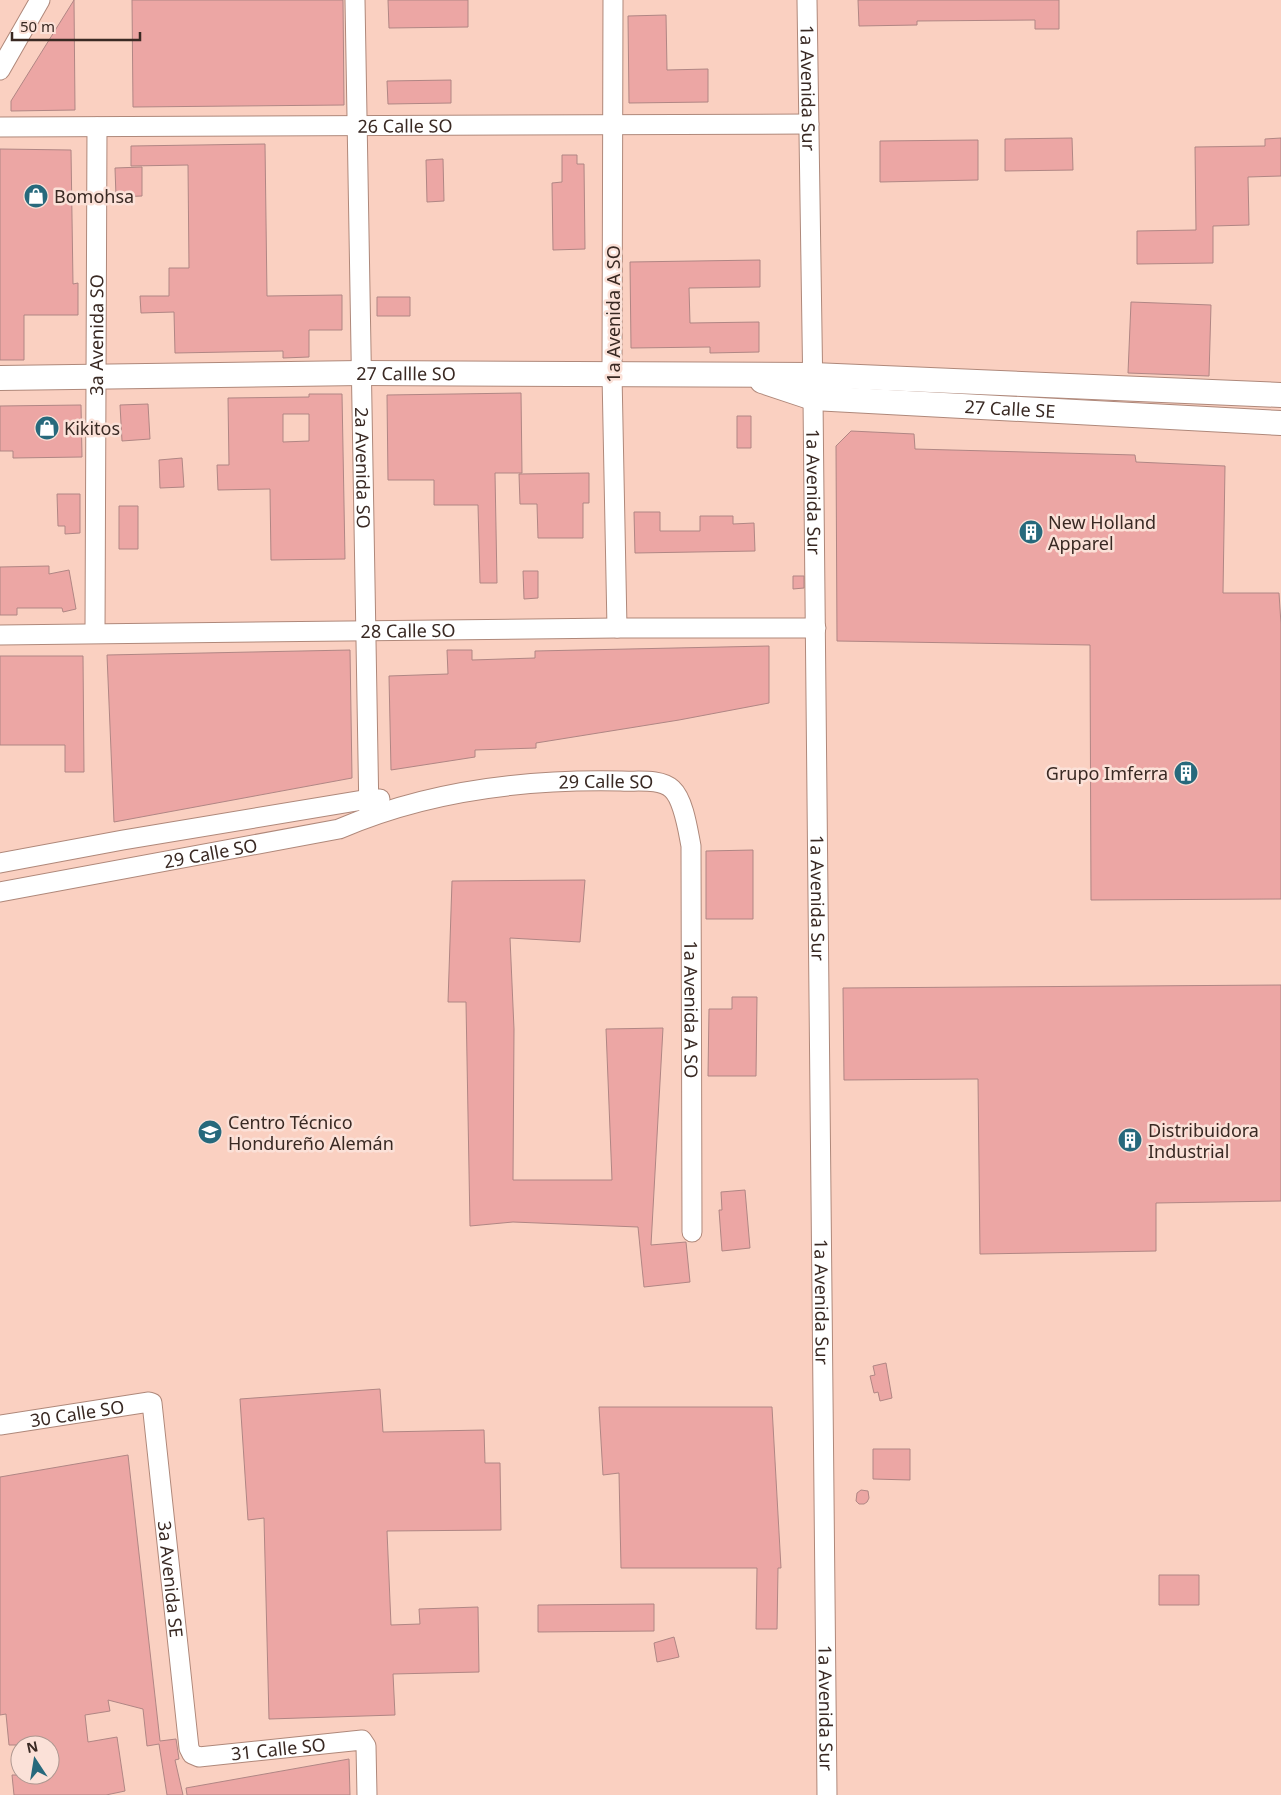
<svg xmlns="http://www.w3.org/2000/svg" width="1281" height="1795" font-family="'Noto Sans',sans-serif">
  <style>
    .building { fill: #eca6a4; stroke: #b08684; fill-rule: evenodd }
    .lines { fill: none; stroke-linecap: round; stroke-linejoin: round }
    .minor-casing { stroke: #af887a; stroke-width: 21 }
    .major-casing { stroke: #af887a; stroke-width: 26 }
    .minor { stroke: #fff; stroke-width: 19 }
    .major { stroke: #fff; stroke-width: 24 }
    .labels { text-anchor: middle; dominant-baseline: central; stroke-width: 5; stroke-linejoin: round; paint-order: stroke }
    .street-label { font-size: 18px; fill: #392923; stroke: #fbe1d8 }
    .poi-label { font-size: 18px; fill: #392923; stroke: #fbe1d8; text-anchor: start }
  </style>
  <rect width="100%" height="100%" fill="#fad0c1"/>
  <path class="building" d="M 74,0 L 75,110 L 11,111 L 11,101 Z
    M 132,0 L 343,0 L 344,105 L 133,107 Z
    M 388,0 L 468,0 L 468,27 L 389,28 Z
    M 858,0 L 1059,0 L 1059,29 L 1035,29 L 1035,20 L 917,21 L 917,25 L 859,26 Z
    M 666,15 L 667,70 L 708,69 L 708,102 L 629,103 L 628,16 Z
    M 451,80 L 451,103 L 388,104 L 387,81 Z
    M 1072,138 L 1073,170 L 1005,171 L 1005,139 Z
    M 1281,138 L 1281,176 L 1248,177 L 1249,225 L 1213,226 L 1213,263 L 1137,264 L 1137,231 L 1196,230 L 1195,147 L 1265,146 L 1265,139 Z
    M 978,140 L 978,180 L 880,182 L 880,141 Z
    M 265,144 L 267,296 L 342,295 L 342,330 L 309,330 L 309,357 L 283,358 L 283,351 L 175,353 L 174,312 L 141,313 L 140,296 L 169,296 L 169,268 L 189,268 L 188,165 L 131,166 L 131,146 Z
    M 0,149 L 71,150 L 73,284 L 78,283 L 78,315 L 24,315 L 24,360 L 0,360 Z
    M 562,155 L 577,155 L 577,164 L 584,164 L 585,249 L 553,250 L 552,183 L 562,182 Z
    M 443,159 L 444,201 L 427,202 L 426,160 Z
    M 142,167 L 142,196 L 116,197 L 115,168 Z
    M 760,260 L 760,287 L 689,288 L 690,323 L 759,322 L 759,352 L 710,353 L 710,347 L 631,348 L 630,262 Z
    M 377,297 L 410,297 L 410,316 L 377,316 Z
    M 1131,302 L 1211,305 L 1209,376 L 1128,373 Z
    M 521,393 L 522,473 L 495,473 L 497,583 L 480,583 L 478,505 L 434,505 L 434,480 L 388,480 L 387,395 Z
    M 309,394 L 342,394 L 345,559 L 271,560 L 270,489 L 218,490 L 217,465 L 229,465 L 228,398 L 309,397 ZM 283,414 L 309,414 L 309,441 L 283,442 Z
    M 148,404 L 150,439 L 122,441 L 120,405 Z
    M 81,405 L 82,457 L 13,458 L 13,451 L 0,451 L 0,406 Z
    M 737,416 L 751,416 L 751,448 L 737,448 Z
    M 851,431 L 914,434 L 915,449 L 1135,455 L 1136,462 L 1225,466 L 1223,593 L 1279,593 L 1281,624 L 1281,899 L 1091,900 L 1090,645 L 837,641 L 836,446 Z
    M 182,458 L 184,487 L 160,488 L 159,460 Z
    M 589,473 L 589,503 L 583,503 L 583,538 L 538,538 L 537,504 L 520,504 L 519,474 Z
    M 57,494 L 80,494 L 80,533 L 65,534 L 65,526 L 58,526 Z
    M 119,506 L 138,506 L 138,549 L 119,549 Z
    M 634,512 L 660,512 L 660,531 L 700,531 L 700,516 L 733,516 L 733,524 L 754,523 L 755,551 L 635,553 Z
    M 49,566 L 49,574 L 69,570 L 76,609 L 63,612 L 62,608 L 17,608 L 17,615 L 0,615 L 0,567 Z
    M 523,571 L 538,571 L 538,598 L 524,599 Z
    M 793,576 L 804,576 L 804,588 L 793,589 Z
    M 769,646 L 769,703 L 679,720 L 536,743 L 536,748 L 475,750 L 475,757 L 391,770 L 389,676 L 448,674 L 447,650 L 472,650 L 472,660 L 535,658 L 535,651 Z
    M 350,650 L 352,778 L 114,822 L 107,655 Z
    M 0,656 L 83,656 L 84,772 L 65,772 L 65,745 L 0,745 Z
    M 753,850 L 753,919 L 706,919 L 706,851 Z
    M 585,880 L 580,942 L 510,938 L 514,1029 L 513,1180 L 612,1180 L 606,1029 L 663,1028 L 651,1245 L 686,1242 L 690,1282 L 644,1287 L 638,1227 L 513,1222 L 470,1226 L 466,1002 L 448,1002 L 452,881 Z
    M 1281,985 L 1281,1201 L 1156,1203 L 1156,1251 L 980,1254 L 978,1079 L 844,1080 L 843,988 Z
    M 732,997 L 757,997 L 756,1076 L 708,1076 L 709,1009 L 732,1009 Z
    M 745,1190 L 750,1248 L 722,1251 L 719,1210 L 722,1210 L 721,1192 Z
    M 886,1363 L 892,1398 L 880,1401 L 878,1392 L 874,1393 L 870,1376 L 875,1375 L 873,1366 Z
    M 380,1389 L 383,1432 L 484,1430 L 485,1463 L 500,1463 L 501,1530 L 387,1531 L 391,1625 L 420,1624 L 419,1609 L 478,1607 L 479,1672 L 393,1674 L 395,1715 L 269,1719 L 264,1518 L 248,1520 L 240,1399 Z
    M 599,1407 L 772,1407 L 781,1568 L 778,1568 L 777,1629 L 756,1629 L 757,1568 L 621,1568 L 619,1473 L 603,1475 Z
    M 873,1449 L 910,1449 L 910,1480 L 873,1479 Z
    M 128,1455 L 160,1741 L 176,1739 L 179,1759 L 175,1760 L 183,1795 L 167,1795 L 159,1744 L 147,1746 L 143,1709 L 108,1700 L 110,1711 L 85,1715 L 88,1742 L 117,1737 L 125,1791 L 106,1795 L 14,1795 L 12,1775 L 50,1775 L 50,1745 L 9,1745 L 6,1714 L 0,1715 L 0,1477 Z
    M 861,1490 L 868,1491 L 869,1498 L 867,1502 L 864,1504 L 859,1504 L 856,1501 L 857,1493 Z
    M 1159,1575 L 1199,1575 L 1199,1605 L 1159,1605 Z
    M 654,1604 L 654,1631 L 538,1632 L 538,1605 Z
    M 674,1637 L 679,1657 L 657,1662 L 654,1643 Z
    M 349,1759 L 350,1795 L 187,1795 L 186,1788 Z"/>
  <g class="lines">
    <defs>
      <g id="minor">
        <path id="s1" d="M 355,0 L 369,816"/>
        <path d="M 613,0 L 612,374 L 617,628"/>
        <path id="s2" d="M 807,0 L 813,398 L 827,1795"/>
        <path d="M 0,70 L 40,0"/>
        <path id="s3" d="M 0,127 L 809,124"/>
        <path id="s4" d="M 95,633 L 97,127"/>
        <path id="s5" d="M 0,635 L 617,628 L 816,628"/>
        <path d="M 0,863 L 123,840 L 369,799 L 380,799"/>
        <path id="s6" d="M 0,892 L 339,829 C 427,791 525,779 621,781 C 637,782 660,778 672,789 C 684,800 688,831 691,846 L 692,1232"/>
        <path id="s7" d="M 0,1425 L 149,1402 L 152,1403 L 189,1748 L 192,1754 L 199,1757 L 362,1740 L 366,1746 L 367,1795"/>
      </g>
      <g id="major">
        <path id="s8" d="M 0,378 L 361,373 L 813,375 L 1281,395"/>
        <path id="s9" d="M 762,381 L 813,398 L 1281,423"/>
      </g>
    </defs>
    <use href="#minor" class="minor-casing"/>
    <use href="#major" class="major-casing"/>
    <use href="#minor" class="minor"/>
    <use href="#major" class="major"/>
  </g>
  <defs>
    <symbol id="shop-disc" viewBox="-11 -11 22 22"><circle r="9.5" fill="#27697c" stroke="#fbe1d8"/><path d="M-5-2.5h2.3a2.7 3.5 0 0 1 5.4 0H5L5.5 6h-11ZM-1.5-2.5h3a1.5 2.3 0 0 0-3 0Z" fill="#fff"/></symbol>
    <symbol id="building-disc" viewBox="-11 -11 22 22"><circle r="9.5" fill="#27697c" stroke="#fbe1d8"/><path d="M-4-6H4V6H1V3H-1V6H-4ZM-2.5-4.3h1.7v1.8h-1.7ZM.8-4.3h1.7v1.8H.8ZM-2.5-1h1.7V.8h-1.7ZM.8-1h1.7V.8H.8Z" fill="#fff"/></symbol>
    <symbol id="school-disc" viewBox="-11 -11 22 22"><circle r="9.5" fill="#27697c" stroke="#fbe1d8"/><path d="M0-5L7-2L0 1L-7-2ZM-4 1L0 2.5L4 1V4Q0 6-4 4Z" fill="#fff"/></symbol>
  </defs>
  <g fill-rule="evenodd">
    <use href="#shop-disc" x="22" y="182" width="28" height="28"/>
    <use href="#shop-disc" x="33" y="414" width="28" height="28"/>
    <use href="#building-disc" x="1017" y="518" width="28" height="28"/>
    <use href="#building-disc" x="1172" y="759" width="28" height="28"/>
    <use href="#school-disc" x="196" y="1118" width="28" height="28"/>
    <use href="#building-disc" x="1116" y="1126" width="28" height="28"/>
  </g>
  <g class="labels">
    <g class="street-label">
      <text stroke="none"><textPath href="#s2" startOffset="88">1a Avenida Sur</textPath></text>
      <text stroke="none"><textPath href="#s3" startOffset="405">26 Calle SO</textPath></text>
      <text transform="translate(613 314) rotate(-90)">1a Avenida A SO</text>
      <text stroke="none"><textPath href="#s4" startOffset="298">3a Avenida SO</textPath></text>
      <text stroke="none"><textPath href="#s8" startOffset="406">27 Callle SO</textPath></text>
      <text stroke="none"><textPath href="#s9" startOffset="251">27 Calle SE</textPath></text>
      <text stroke="none"><textPath href="#s1" startOffset="468">2a Avenida SO</textPath></text>
      <text stroke="none"><textPath href="#s2" startOffset="492">1a Avenida Sur</textPath></text>
      <text stroke="none"><textPath href="#s5" startOffset="408">28 Calle SO</textPath></text>
      <text stroke="none"><textPath href="#s6" startOffset="618">29 Calle SO</textPath></text>
      <text stroke="none"><textPath href="#s6" startOffset="214">29 Calle SO</textPath></text>
      <text stroke="none"><textPath href="#s2" startOffset="898">1a Avenida Sur</textPath></text>
      <text stroke="none"><textPath href="#s6" startOffset="910">1a Avenida A SO</textPath></text>
      <text stroke="none"><textPath href="#s2" startOffset="1302">1a Avenida Sur</textPath></text>
      <text stroke="none"><textPath href="#s7" startOffset="78">30 Calle SO</textPath></text>
      <text stroke="none"><textPath href="#s7" startOffset="331">3a Avenida SE</textPath></text>
      <text stroke="none"><textPath href="#s2" startOffset="1708">1a Avenida Sur</textPath></text>
      <text stroke="none"><textPath href="#s7" startOffset="595">31 Calle SO</textPath></text>
    </g>
    <g class="poi-label">
      <text x="54" y="196">Bomohsa</text>
      <text x="64" y="428">Kikitos</text>
      <text x="1048" y="522">New Holland<tspan x="1048" dy="21">Apparel</tspan></text>
      <text x="1168" y="773" text-anchor="end">Grupo Imferra</text>
      <text x="228" y="1122">Centro Técnico<tspan x="228" dy="21">Hondureño Alemán</tspan></text>
      <text x="1148" y="1130">Distribuidora<tspan x="1148" dy="21">Industrial</tspan></text>
    </g>
  </g>
  <g transform="translate(35 1760) rotate(348)"><circle r="24" fill="#fbe1d8" stroke="#ad9790"/>
  <path d="M0-4L9 19L0 12L-9 19Z" fill="#27697c"/>
  <text y="-8" font-size="14" font-weight="bold" text-anchor="middle" fill="#392923">N</text>
  </g>
  <path d="M12 32v8h128v-8" fill="none" stroke="#392923" stroke-width="2.5"/>
  <text x="20" y="32" font-size="15" fill="#392923" stroke="#fbe1d8" stroke-width="4" paint-order="stroke">50 m</text>
</svg>
